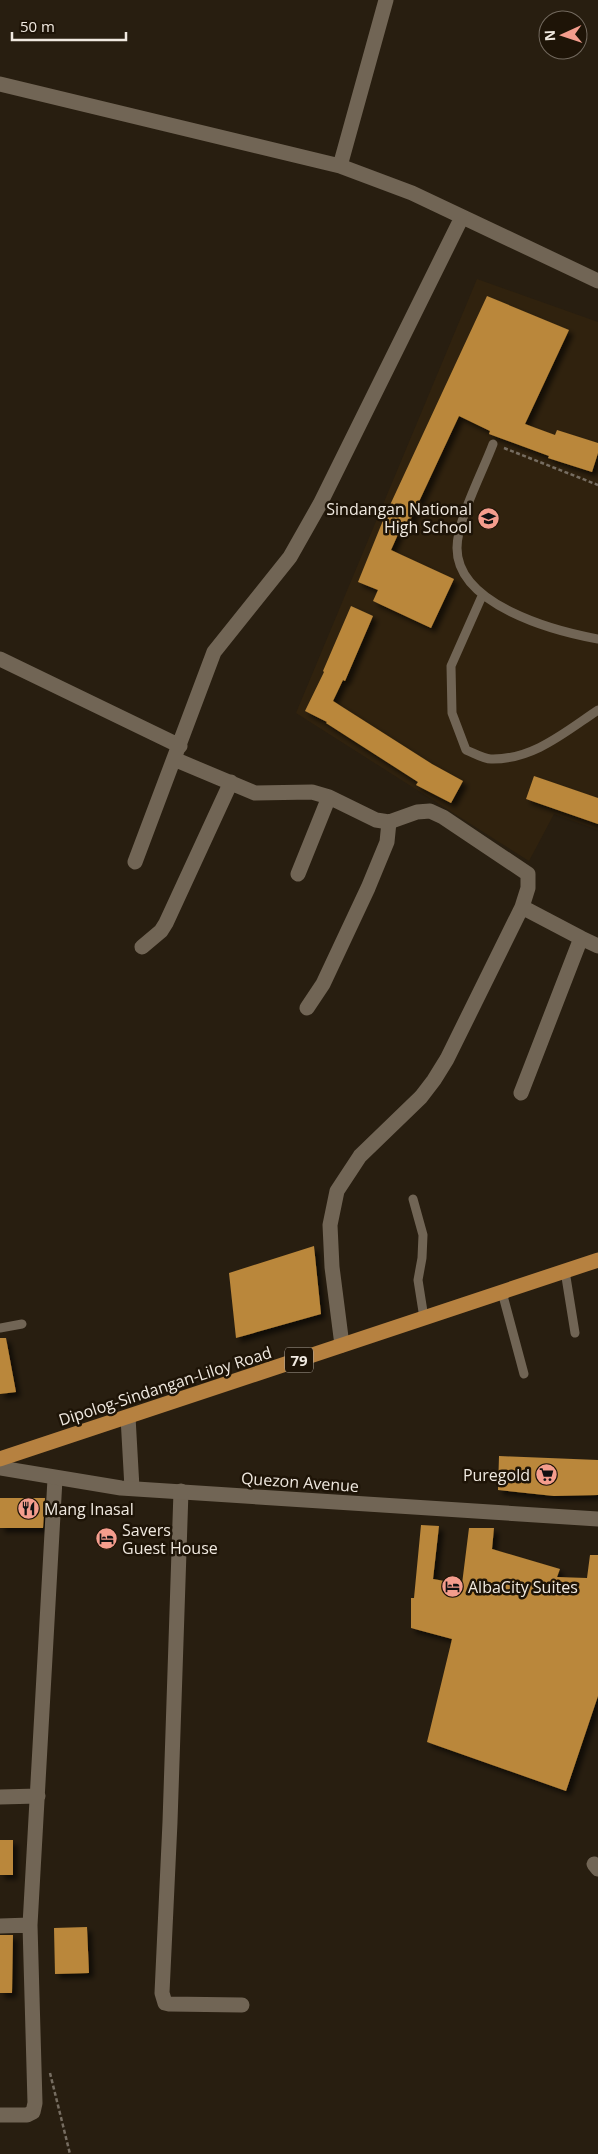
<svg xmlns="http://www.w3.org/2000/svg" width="598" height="2154" font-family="'Open Sans',sans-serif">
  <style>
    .built { fill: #30220e }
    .building { fill: #ba873b; filter: url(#shadow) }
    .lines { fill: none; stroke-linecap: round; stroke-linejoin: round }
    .path { stroke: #766d61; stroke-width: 2.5; stroke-dasharray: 4 2.5; stroke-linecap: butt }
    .service { stroke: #716555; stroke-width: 9 }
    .minor { stroke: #716555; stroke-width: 15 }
    .tertiary { stroke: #716555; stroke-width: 15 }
    .trunk { stroke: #b68140; stroke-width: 15 }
    .labels { text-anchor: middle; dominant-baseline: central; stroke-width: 5; stroke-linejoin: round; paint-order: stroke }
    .shield { fill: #1e1407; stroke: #b1a99f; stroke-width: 1 }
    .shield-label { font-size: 15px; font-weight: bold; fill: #f0e9e0 }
    .poi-label { font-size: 16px; fill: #f0e9e0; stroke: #1e1407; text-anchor: start }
    .street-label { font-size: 16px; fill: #f0e9e0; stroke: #1e1407 }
  </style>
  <defs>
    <filter id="shadow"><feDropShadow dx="4.5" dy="4.5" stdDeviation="2.5" flood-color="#0009"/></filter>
  </defs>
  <rect width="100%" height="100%" fill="#281e10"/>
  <path class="built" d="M 477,279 L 598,322 L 598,830 L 554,814 L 529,861 L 296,713 Z"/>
  <path class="building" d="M 487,296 L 569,330 L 525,424 L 555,435 L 557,430 L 598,443 L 598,453 L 592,472 L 548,458 L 549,456 L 489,434 L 490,431 L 459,416 L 409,523 L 404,521 L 391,550 L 454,579 L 431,628 L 373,601 L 378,590 L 358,582 L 384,518 Z
    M 351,606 L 373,616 L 345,681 L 343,680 L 333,701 L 432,764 L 463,781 L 451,803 L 416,785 L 418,782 L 326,723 L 327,722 L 305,711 L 324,672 L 323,671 Z
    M 534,776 L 598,798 L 598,824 L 526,799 Z
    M 314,1246 L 321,1314 L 236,1338 L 229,1273 Z
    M 0,1338 L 6,1338 L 16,1392 L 0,1394 Z
    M 499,1456 L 598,1460 L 598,1495 L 554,1496 L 498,1490 Z
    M 0,1498 L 45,1498 L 43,1528 L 0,1528 Z
    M 421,1525 L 439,1526 L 433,1579 L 462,1584 L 469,1528 L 494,1528 L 492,1549 L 560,1569 L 557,1577 L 587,1578 L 590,1555 L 598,1555 L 598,1696 L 566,1791 L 427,1742 L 452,1639 L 411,1628 L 411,1598 L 414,1598 Z
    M 0,1840 L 13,1840 L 13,1875 L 0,1875 Z
    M 87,1927 L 89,1973 L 55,1974 L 54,1928 Z
    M 0,1935 L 13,1935 L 12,1993 L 0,1993 Z"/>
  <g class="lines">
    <path class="path" d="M 504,448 L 598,485
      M 50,2073 L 70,2154"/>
    <path class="service" d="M 493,444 C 483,471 457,520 457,548 C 457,605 554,631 598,639
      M 482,596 L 451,666 L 452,713 L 466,750 C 474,753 483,759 491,759 C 533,760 565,732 598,710
      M 413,1199 L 423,1235 L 422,1258 L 418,1280 L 424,1318
      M 565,1271 L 575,1333
      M 502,1292 L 524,1374
      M 0,1328 L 22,1324"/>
    <path class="minor" d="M 0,84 L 340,166 L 412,193 L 598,281
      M 340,166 L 386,0
      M 0,659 L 180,746
      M 174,759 L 255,793 L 312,792 L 329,797 L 376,820 L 389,822 L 417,812 L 430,811 L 443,817 L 528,874 L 528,888 L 522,907 L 447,1059 L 434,1080 L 421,1097 L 360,1156 L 337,1191 L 330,1225 L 332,1267 L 342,1345
      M 135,862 L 214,652 L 290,557 L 320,504 L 462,217
      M 298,874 L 329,797
      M 581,938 L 598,946
      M 142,947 L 161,931 L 166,923 L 231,782
      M 307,1008 L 323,984 L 368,888 L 387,842 L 389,822
      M 521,1093 L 581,938 L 522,907
      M 128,1417 L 132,1488
      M 181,1491 L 170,1822 L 162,1993 L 165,2003 L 169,2004 L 242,2005
      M 0,1797 L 38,1796
      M 594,1864 L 598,1869
      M 0,1926 L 30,1925
      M 0,2115 L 27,2115 L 33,2112 L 35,2103 L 30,1925 L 55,1479"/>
    <path class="tertiary" d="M 0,1468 L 121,1488 L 598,1519"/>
    <path class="trunk" d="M 0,1459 L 598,1260"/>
  </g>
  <defs>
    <symbol id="school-disc" viewBox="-11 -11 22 22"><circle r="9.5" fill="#f49d8d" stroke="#1e1407"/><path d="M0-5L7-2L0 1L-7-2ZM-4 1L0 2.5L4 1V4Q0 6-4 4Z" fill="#111"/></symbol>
    <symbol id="supermarket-disc" viewBox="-11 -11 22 22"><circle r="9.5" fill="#f49d8d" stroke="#1e1407"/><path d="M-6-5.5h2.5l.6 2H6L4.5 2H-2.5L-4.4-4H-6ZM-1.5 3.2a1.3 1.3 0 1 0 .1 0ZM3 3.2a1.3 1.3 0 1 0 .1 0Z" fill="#111"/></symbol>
    <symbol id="restaurant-disc" viewBox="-11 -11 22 22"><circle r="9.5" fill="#f49d8d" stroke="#1e1407"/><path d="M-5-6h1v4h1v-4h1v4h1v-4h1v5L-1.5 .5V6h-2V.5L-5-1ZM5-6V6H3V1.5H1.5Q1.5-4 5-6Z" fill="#111"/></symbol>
    <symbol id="hotel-disc" viewBox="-11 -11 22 22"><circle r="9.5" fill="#f49d8d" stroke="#1e1407"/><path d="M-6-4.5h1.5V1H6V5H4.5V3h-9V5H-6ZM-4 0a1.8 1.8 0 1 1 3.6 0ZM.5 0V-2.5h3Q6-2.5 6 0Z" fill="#111"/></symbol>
  </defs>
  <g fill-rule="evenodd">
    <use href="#school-disc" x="476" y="506" width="25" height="25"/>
    <use href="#supermarket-disc" x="534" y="1462" width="25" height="25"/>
    <use href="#restaurant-disc" x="16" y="1496" width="25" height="25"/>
    <use href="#hotel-disc" x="94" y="1526" width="25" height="25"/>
    <use href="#hotel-disc" x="440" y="1574" width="25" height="25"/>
  </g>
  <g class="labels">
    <rect class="shield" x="285" y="1347.5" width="28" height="25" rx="4"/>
    <g class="shield-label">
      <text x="299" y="1360">79</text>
    </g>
    <g class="poi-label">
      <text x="472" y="509" text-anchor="end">Sindangan National<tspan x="472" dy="18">High School</tspan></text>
      <text x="530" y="1475" text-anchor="end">Puregold</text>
      <text x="44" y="1509">Mang Inasal</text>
      <text x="122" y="1530">Savers<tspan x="122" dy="18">Guest House</tspan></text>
      <text x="468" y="1587">AlbaCity Suites</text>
    </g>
    <g class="street-label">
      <text transform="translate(165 1386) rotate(-18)">Dipolog-Sindangan-Liloy Road</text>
      <text transform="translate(300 1482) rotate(4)">Quezon Avenue</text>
    </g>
  </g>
  <g transform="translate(563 35) rotate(267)"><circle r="24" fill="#1e1407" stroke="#72695e"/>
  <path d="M0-4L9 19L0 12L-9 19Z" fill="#f49d8d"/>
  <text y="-8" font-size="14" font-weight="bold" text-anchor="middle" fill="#f0e9e0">N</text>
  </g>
  <path d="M12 32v8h114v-8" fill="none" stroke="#f0e9e0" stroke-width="2.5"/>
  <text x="20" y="32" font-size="15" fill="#f0e9e0" stroke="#1e1407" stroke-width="4" paint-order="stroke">50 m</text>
</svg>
